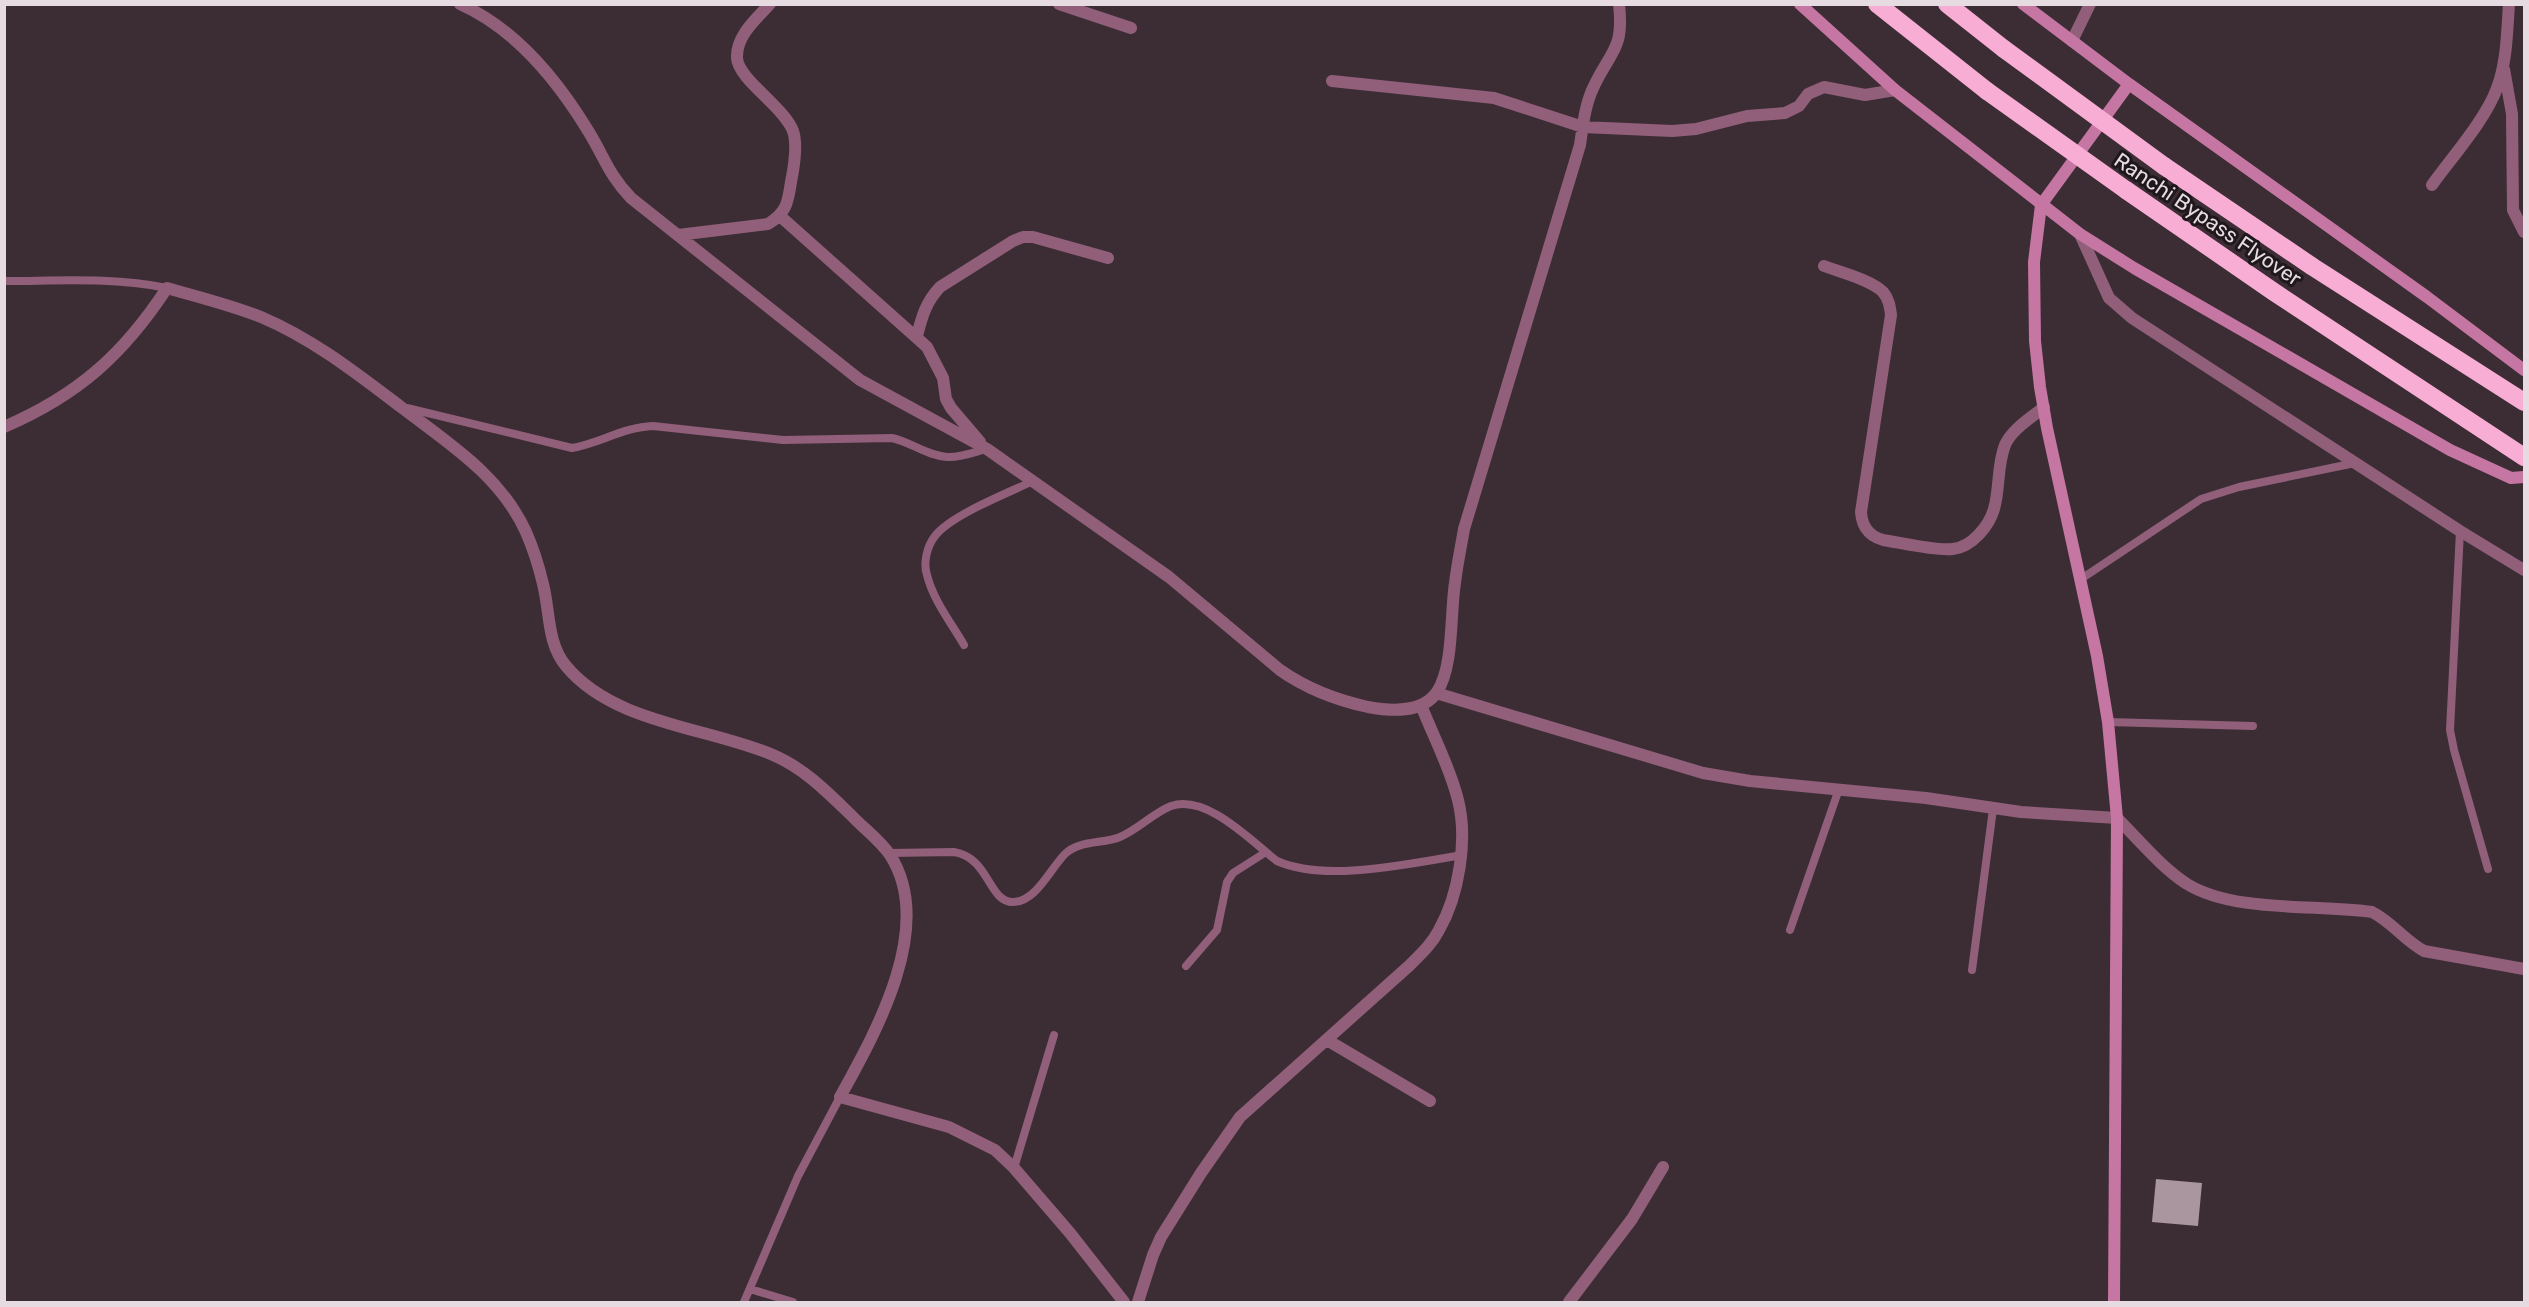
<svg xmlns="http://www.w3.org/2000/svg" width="2529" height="1307" font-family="Rubik,sans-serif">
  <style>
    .building { fill: #a9969f }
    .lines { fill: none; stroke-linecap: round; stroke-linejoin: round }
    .lane { stroke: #915f7a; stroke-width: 8 }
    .street { stroke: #915f7a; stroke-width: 12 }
    .secondary { stroke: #c676a2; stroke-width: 12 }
    .highway { stroke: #f8add5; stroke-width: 18 }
    .highway-bridge { stroke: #f8add5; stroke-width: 18 }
    .labels { text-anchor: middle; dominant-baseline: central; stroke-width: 6; stroke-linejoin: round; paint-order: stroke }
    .street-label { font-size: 21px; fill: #e5dbe0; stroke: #1e171b }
  </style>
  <rect width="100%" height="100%" fill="#3c2d35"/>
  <path class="building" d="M 2156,1179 L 2202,1183 L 2198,1226 L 2152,1222 Z"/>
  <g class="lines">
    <path class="lane" d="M 4,281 C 59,281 113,277 167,288
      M 407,408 L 572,448 C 600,443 624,427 653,426 L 783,440 L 892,438 C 911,442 927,456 947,457 C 960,458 974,452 986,449
      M 2460,531 L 2450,730 L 2454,750 L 2488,869
      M 2081,579 L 2201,499 L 2239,487 L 2355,463
      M 964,645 C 952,624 933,600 927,575 C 923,563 927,546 935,536 C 951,515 1008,493 1033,481
      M 2108,722 L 2253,726
      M 889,853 L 954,852 C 990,858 988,902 1013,902 C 1036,902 1050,869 1065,854 C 1079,840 1103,844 1120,837 C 1139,829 1153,813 1171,806 C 1207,794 1251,841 1277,861 C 1326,883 1410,863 1463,855
      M 1790,930 L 1839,789
      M 1186,966 L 1217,930 L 1227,882 L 1233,873 L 1266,852
      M 1972,970 L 1993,809
      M 1014,1168 L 1054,1035
      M 750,1289 L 793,1302
      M 744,1302 L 798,1176 L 840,1097"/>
    <path class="street" d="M 460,4 C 514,28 557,80 587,129 C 604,156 608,174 631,198 L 860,380 L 987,449 L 1169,577 L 1280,670 C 1307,689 1336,700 1368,707 C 1390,711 1422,714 1437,692 C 1454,666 1450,614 1455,583 C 1457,565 1461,547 1464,529 L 1580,145 C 1583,125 1585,104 1594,86 C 1611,50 1624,50 1619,4
      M 1059,4 L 1131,28
      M 2072,41 L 2090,4
      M 2504,69 L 2512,114 L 2513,210 L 2524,232
      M 1332,81 L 1494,98 L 1583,127 L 1672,131 L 1696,129 L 1747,116 L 1785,113 L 1799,106 L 1808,94 L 1824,87 L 1865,95 L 1895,90
      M 2432,185 C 2452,157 2486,119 2497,88 C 2507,62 2507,31 2509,4
      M 780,216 L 927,347 L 943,378 L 946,399 L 951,408 L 980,442
      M 2080,234 L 2109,298 L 2132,318 L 2460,531 L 2524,570
      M 678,235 L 768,224 C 787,212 788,202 791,182 C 794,167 798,145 793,131 C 784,107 738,79 737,58 C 736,36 756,19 770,4
      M 1824,266 C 1840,272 1871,280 1883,292 C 1889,299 1890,307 1891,315 L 1861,512 C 1862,529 1872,539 1889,541 C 1907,544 1936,551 1953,549 C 1972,547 1989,526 1994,509 C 2000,488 1997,465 2005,445 C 2012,429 2031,418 2044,407
      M 917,336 C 922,316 926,302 940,287 L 1013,241 L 1023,237 L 1033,237 L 1108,258
      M 4,427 C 78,395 123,355 167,288 C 198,297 231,305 261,317 C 313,339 356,373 401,407 C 448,443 500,475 526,532 C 533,548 539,567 543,584 C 550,611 547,644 566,666 C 614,724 708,727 773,755 C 804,768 828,793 851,815 C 863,828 880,840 890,855 C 936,926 876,1032 840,1097 L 949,1127 L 995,1150 L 1014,1168 L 1070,1233 L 1124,1302
      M 1436,693 L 1703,773 L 1750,781 L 1926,798 L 2021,812 L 2117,818 C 2139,840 2161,867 2187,884 C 2234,913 2317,904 2372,912 C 2392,922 2404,940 2424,951 L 2524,969
      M 1327,1040 L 1430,1101
      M 1138,1302 L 1153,1255 L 1161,1237 L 1201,1173 L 1240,1117 L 1410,965 C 1421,954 1432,944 1439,930 C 1459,895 1468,839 1458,800 C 1450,767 1433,736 1421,705
      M 1569,1302 L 1632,1219 L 1663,1167"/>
    <path class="secondary" d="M 1800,4 L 1895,90 L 2080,234 L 2134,268 L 2450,450 L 2511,478 L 2524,477
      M 2023,4 L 2129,84 L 2427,297 L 2524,370
      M 2114,1302 L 2117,818 L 2108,722 L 2097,656 L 2047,428 L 2040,387 L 2035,341 L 2034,262 L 2041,205 L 2129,84"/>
    <path class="highway" d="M 1877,4 L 1987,91
      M 1947,4 L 2004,49
      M 2164,166 L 2313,267 L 2524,402
      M 2126,190 L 2274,292 L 2524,457"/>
    <path class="highway-bridge" d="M 2004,49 L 2164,166
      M 1987,91 L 2126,190"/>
  </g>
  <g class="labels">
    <g class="street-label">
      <text transform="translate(2208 219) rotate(34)">Ranchi Bypass Flyover</text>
    </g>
  </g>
  <rect width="2529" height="1307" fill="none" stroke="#e5dbe0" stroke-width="12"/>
</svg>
